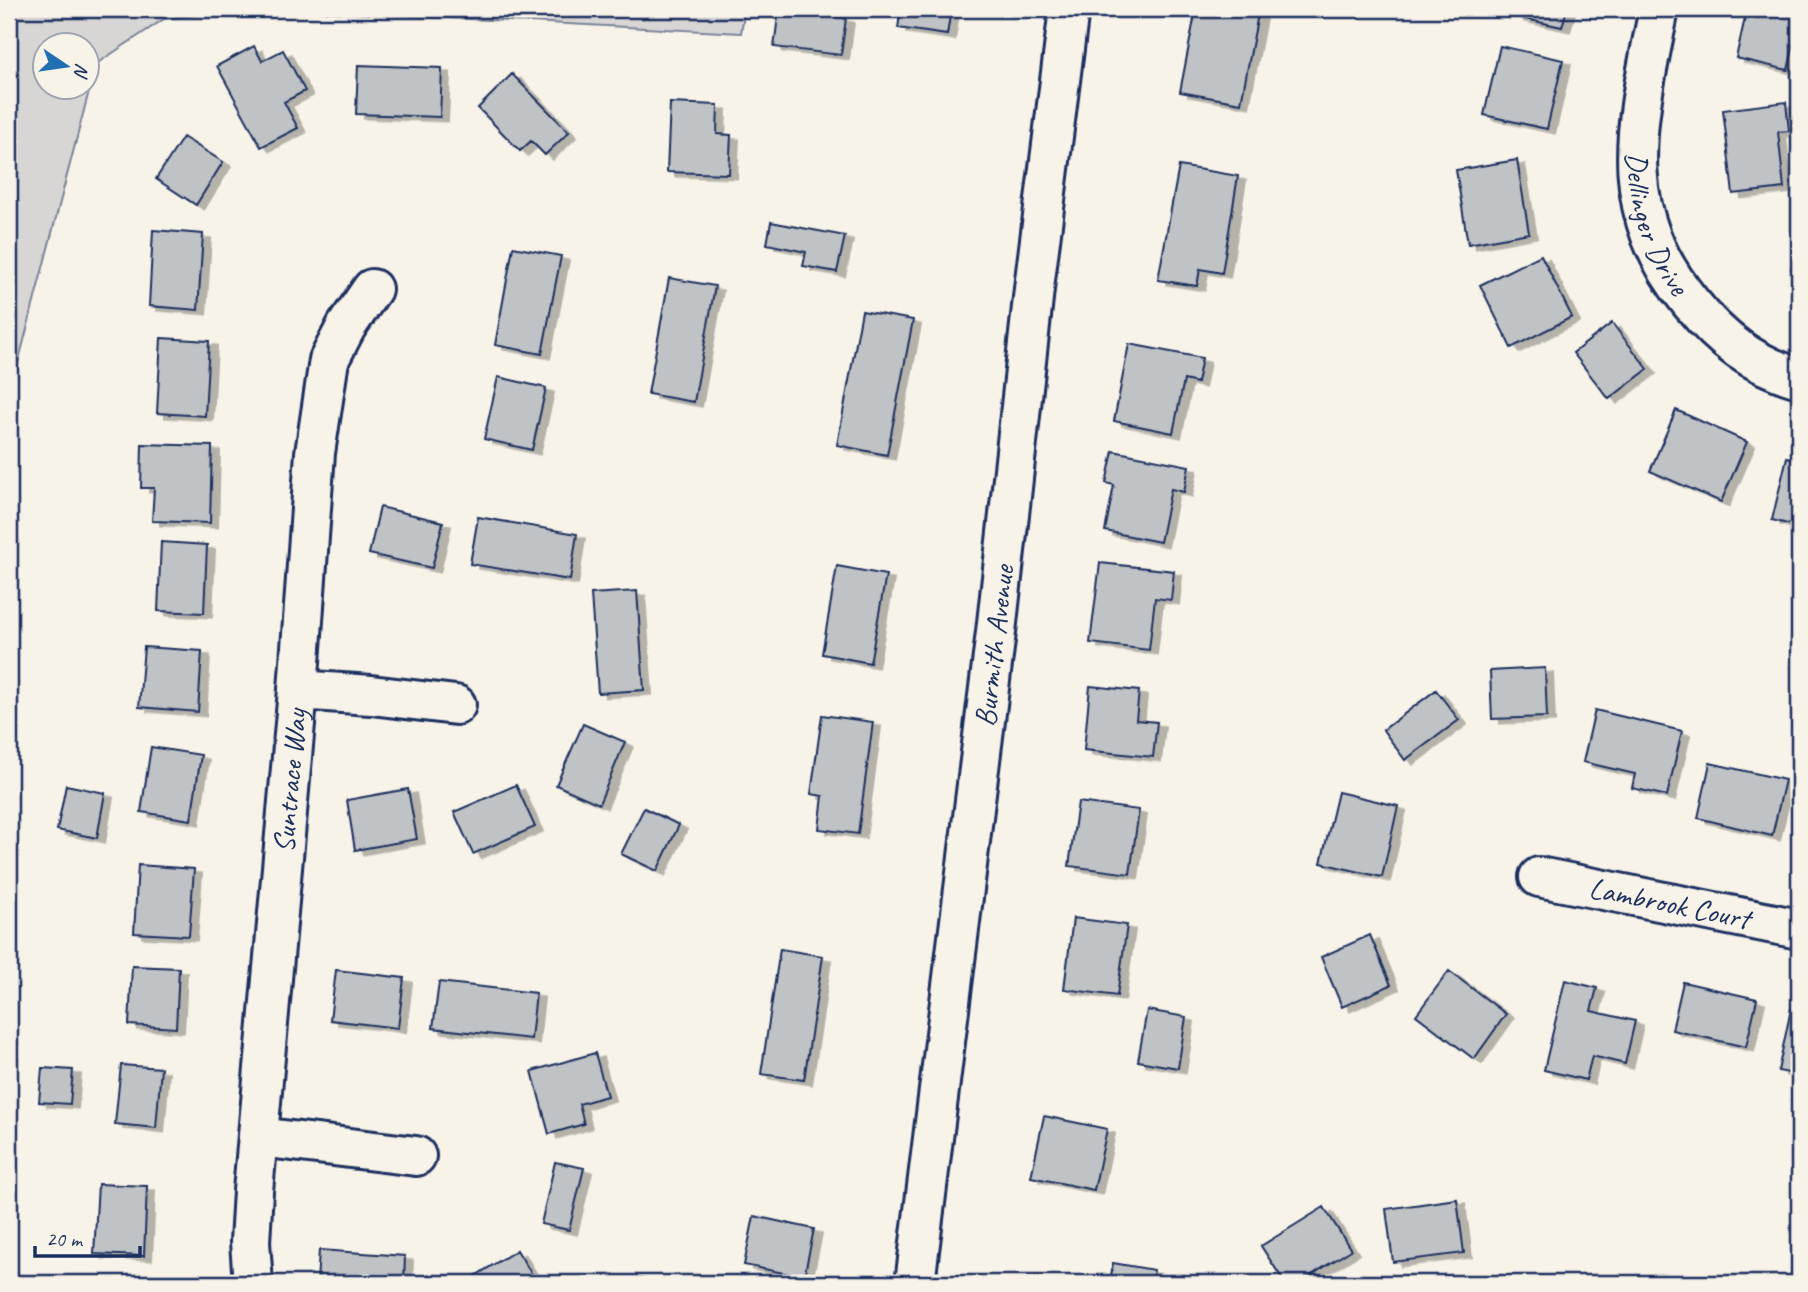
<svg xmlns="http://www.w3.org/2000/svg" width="1808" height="1292" font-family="Caveat,sans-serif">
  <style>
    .green { fill: #d7d6d4; stroke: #798299; stroke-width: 2; fill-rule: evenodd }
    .building { fill: #c0c3c5; stroke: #1b2f5e; stroke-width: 2; filter: url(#shadow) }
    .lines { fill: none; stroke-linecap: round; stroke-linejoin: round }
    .minor-casing { stroke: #1b2f5e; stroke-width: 44 }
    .minor { stroke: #f7f3e8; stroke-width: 38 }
    .labels { text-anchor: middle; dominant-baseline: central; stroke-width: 7; stroke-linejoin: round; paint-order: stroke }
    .street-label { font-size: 30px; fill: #1b2f5e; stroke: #f7f3e8 }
  </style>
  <defs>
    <filter id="shadow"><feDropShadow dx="8" dy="4.5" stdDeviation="0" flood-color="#0004"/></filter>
  </defs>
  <rect width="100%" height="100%" fill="#f7f3e8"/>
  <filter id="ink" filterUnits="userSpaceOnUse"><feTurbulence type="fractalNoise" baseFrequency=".0143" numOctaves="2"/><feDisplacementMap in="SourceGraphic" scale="14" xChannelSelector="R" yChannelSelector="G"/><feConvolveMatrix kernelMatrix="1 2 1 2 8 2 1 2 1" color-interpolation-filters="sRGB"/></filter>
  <g filter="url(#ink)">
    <path class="green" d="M 9,9 L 246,9 L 164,19 L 96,64 L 9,398 ZM 46,46 L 88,46 L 88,88 L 46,88 Z
      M 277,9 L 745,9 L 741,33 Z"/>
    <path class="building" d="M 779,9 L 846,18 L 841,55 L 774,47 Z
      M 901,9 L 951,9 L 947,35 L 898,28 Z
      M 1196,9 L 1259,9 L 1241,103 L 1180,92 Z
      M 1517,9 L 1567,9 L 1562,27 L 1516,17 Z
      M 1747,9 L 1799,9 L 1799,21 L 1788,70 L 1736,58 Z
      M 254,46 L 262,61 L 283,50 L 305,91 L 284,102 L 298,128 L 261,147 L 217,66 Z
      M 1500,46 L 1563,60 L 1547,129 L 1484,115 Z
      M 358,65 L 442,68 L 440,117 L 356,114 Z
      M 512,74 L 569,132 L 545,155 L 531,141 L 520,151 L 478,108 Z
      M 1786,102 L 1789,131 L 1778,132 L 1784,188 L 1733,194 L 1723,110 Z
      M 670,103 L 718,105 L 717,134 L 731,135 L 729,174 L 667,172 Z
      M 183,137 L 223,162 L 196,205 L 156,179 Z
      M 1517,160 L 1529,233 L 1468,244 L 1456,170 Z
      M 1179,166 L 1238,176 L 1222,273 L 1200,269 L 1197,286 L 1158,280 Z
      M 771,222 L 845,236 L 837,272 L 803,266 L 806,252 L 767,244 Z
      M 153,230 L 203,234 L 198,310 L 149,306 Z
      M 513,247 L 561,256 L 542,354 L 495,345 Z
      M 1799,249 L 1799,272 L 1791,269 Z
      M 1541,255 L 1572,317 L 1511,348 L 1480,285 Z
      M 669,278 L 715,286 L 694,402 L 648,394 Z
      M 862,311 L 913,320 L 887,455 L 837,445 Z
      M 1612,323 L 1648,369 L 1609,399 L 1573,353 Z
      M 161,338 L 209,341 L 205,416 L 157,413 Z
      M 1129,344 L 1202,358 L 1197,383 L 1184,380 L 1173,433 L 1114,421 Z
      M 498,377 L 546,388 L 532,450 L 484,439 Z
      M 1676,410 L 1747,442 L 1721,502 L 1650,471 Z
      M 142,444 L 212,446 L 210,523 L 152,521 L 154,488 L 141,488 Z
      M 1113,451 L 1189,466 L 1184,492 L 1171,489 L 1160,542 L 1105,531 L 1114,485 L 1106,483 Z
      M 1787,457 L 1799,460 L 1799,527 L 1772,520 Z
      M 380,507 L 443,522 L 432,568 L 369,554 Z
      M 478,517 L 577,534 L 570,580 L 470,564 Z
      M 161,542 L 207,545 L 204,613 L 158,611 Z
      M 1100,563 L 1174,571 L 1171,600 L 1155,598 L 1149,650 L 1090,643 Z
      M 837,566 L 886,575 L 870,663 L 822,654 Z
      M 637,591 L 644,690 L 598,693 L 591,594 Z
      M 144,647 L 202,651 L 198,712 L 139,707 Z
      M 1545,668 L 1547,717 L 1492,719 L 1490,671 Z
      M 1090,686 L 1139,691 L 1136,720 L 1157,722 L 1153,757 L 1084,750 Z
      M 1436,690 L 1459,720 L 1405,760 L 1383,730 Z
      M 1595,710 L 1682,731 L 1667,796 L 1632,788 L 1635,774 L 1583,762 Z
      M 822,715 L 873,722 L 858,834 L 819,829 L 823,796 L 811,794 Z
      M 583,724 L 625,742 L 599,804 L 556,785 Z
      M 151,747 L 201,755 L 191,820 L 141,812 Z
      M 1710,763 L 1785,780 L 1772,836 L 1698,818 Z
      M 66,785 L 105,793 L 97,838 L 57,830 Z
      M 516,785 L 535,827 L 473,854 L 454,812 Z
      M 408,789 L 417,839 L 355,850 L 347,800 Z
      M 1338,792 L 1398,806 L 1382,877 L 1321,863 Z
      M 1078,802 L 1139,810 L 1130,874 L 1069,866 Z
      M 644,808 L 679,825 L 657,871 L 621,854 Z
      M 138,865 L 194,869 L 189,936 L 134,933 Z
      M 1073,918 L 1127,925 L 1117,996 L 1064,989 Z
      M 1370,935 L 1391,985 L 1342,1007 L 1321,957 Z
      M 780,949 L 823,956 L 804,1080 L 761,1074 Z
      M 132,966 L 179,968 L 176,1028 L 129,1025 Z
      M 336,970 L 404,978 L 398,1028 L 330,1020 Z
      M 1449,971 L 1506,1014 L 1474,1059 L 1416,1015 Z
      M 1565,980 L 1597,988 L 1591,1011 L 1635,1021 L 1625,1064 L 1592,1056 L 1586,1080 L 1544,1070 Z
      M 439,982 L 536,993 L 531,1039 L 433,1028 Z
      M 1683,982 L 1757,999 L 1746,1047 L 1672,1030 Z
      M 1791,1009 L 1799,1010 L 1799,1075 L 1778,1071 Z
      M 1147,1010 L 1186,1017 L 1178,1068 L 1138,1061 Z
      M 595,1053 L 607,1096 L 579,1104 L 584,1124 L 549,1134 L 532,1071 Z
      M 121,1065 L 161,1068 L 156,1128 L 115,1124 Z
      M 42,1068 L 73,1070 L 70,1104 L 39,1102 Z
      M 1044,1116 L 1107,1129 L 1094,1190 L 1031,1177 Z
      M 555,1162 L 584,1168 L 569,1230 L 541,1224 Z
      M 98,1184 L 147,1186 L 144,1256 L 94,1254 Z
      M 1457,1199 L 1464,1253 L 1393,1262 L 1386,1209 Z
      M 1324,1207 L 1351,1250 L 1299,1283 L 1285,1283 L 1261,1246 Z
      M 754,1216 L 814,1229 L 804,1277 L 744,1265 Z
      M 319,1250 L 405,1256 L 404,1283 L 317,1283 Z
      M 517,1250 L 537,1283 L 464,1283 Z
      M 1113,1263 L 1154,1270 L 1152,1283 L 1110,1283 Z
      M 1498,1275 L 1533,1283 L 1496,1283 Z
      M 84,1278 L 147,1280 L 147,1283 L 83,1283 Z"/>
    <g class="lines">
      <defs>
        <g id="minor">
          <path id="s1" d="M 1659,9 C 1637,120 1612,207 1691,303 C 1722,341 1752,364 1799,378"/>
          <path d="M 298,690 L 371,695 L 456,705"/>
          <path id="s2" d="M 1539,877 L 1799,929"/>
          <path d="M 259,1137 L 416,1156"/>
          <path id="s3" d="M 253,1283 L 250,1242 L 253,1191 L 298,690 L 315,453 L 329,360 L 346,327 L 372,289"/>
          <path id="s4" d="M 915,1283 L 996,632 L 1035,280 L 1069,9"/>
        </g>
      </defs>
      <use href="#minor" class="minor-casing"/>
      <use href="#minor" class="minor"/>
    </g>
  </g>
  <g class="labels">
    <g class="street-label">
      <text stroke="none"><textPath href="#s1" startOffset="220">Dellinger Drive</textPath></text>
      <text stroke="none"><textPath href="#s4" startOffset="642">Burmith Avenue</textPath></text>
      <text stroke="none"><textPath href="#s3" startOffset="504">Suntrace Way</textPath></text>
      <text stroke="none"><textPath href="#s2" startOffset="133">Lambrook Court</textPath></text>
    </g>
  </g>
  <rect width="1808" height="1292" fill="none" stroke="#f7f3e8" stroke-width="35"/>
  <rect x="18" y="18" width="1773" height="1257" fill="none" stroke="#1b2f5e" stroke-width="2.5" filter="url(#ink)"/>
  <g transform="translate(66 66) rotate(103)"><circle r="33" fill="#f7f3e8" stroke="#9fa5b1" stroke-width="2"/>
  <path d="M0-5L12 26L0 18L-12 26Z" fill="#1f6fb2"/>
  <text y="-10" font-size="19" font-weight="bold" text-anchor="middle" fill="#1b2f5e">N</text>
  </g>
  <path d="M35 1246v10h105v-10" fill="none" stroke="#1b2f5e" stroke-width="3.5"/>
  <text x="46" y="1246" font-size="21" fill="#1b2f5e" stroke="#f7f3e8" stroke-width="5" paint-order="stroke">20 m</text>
</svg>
